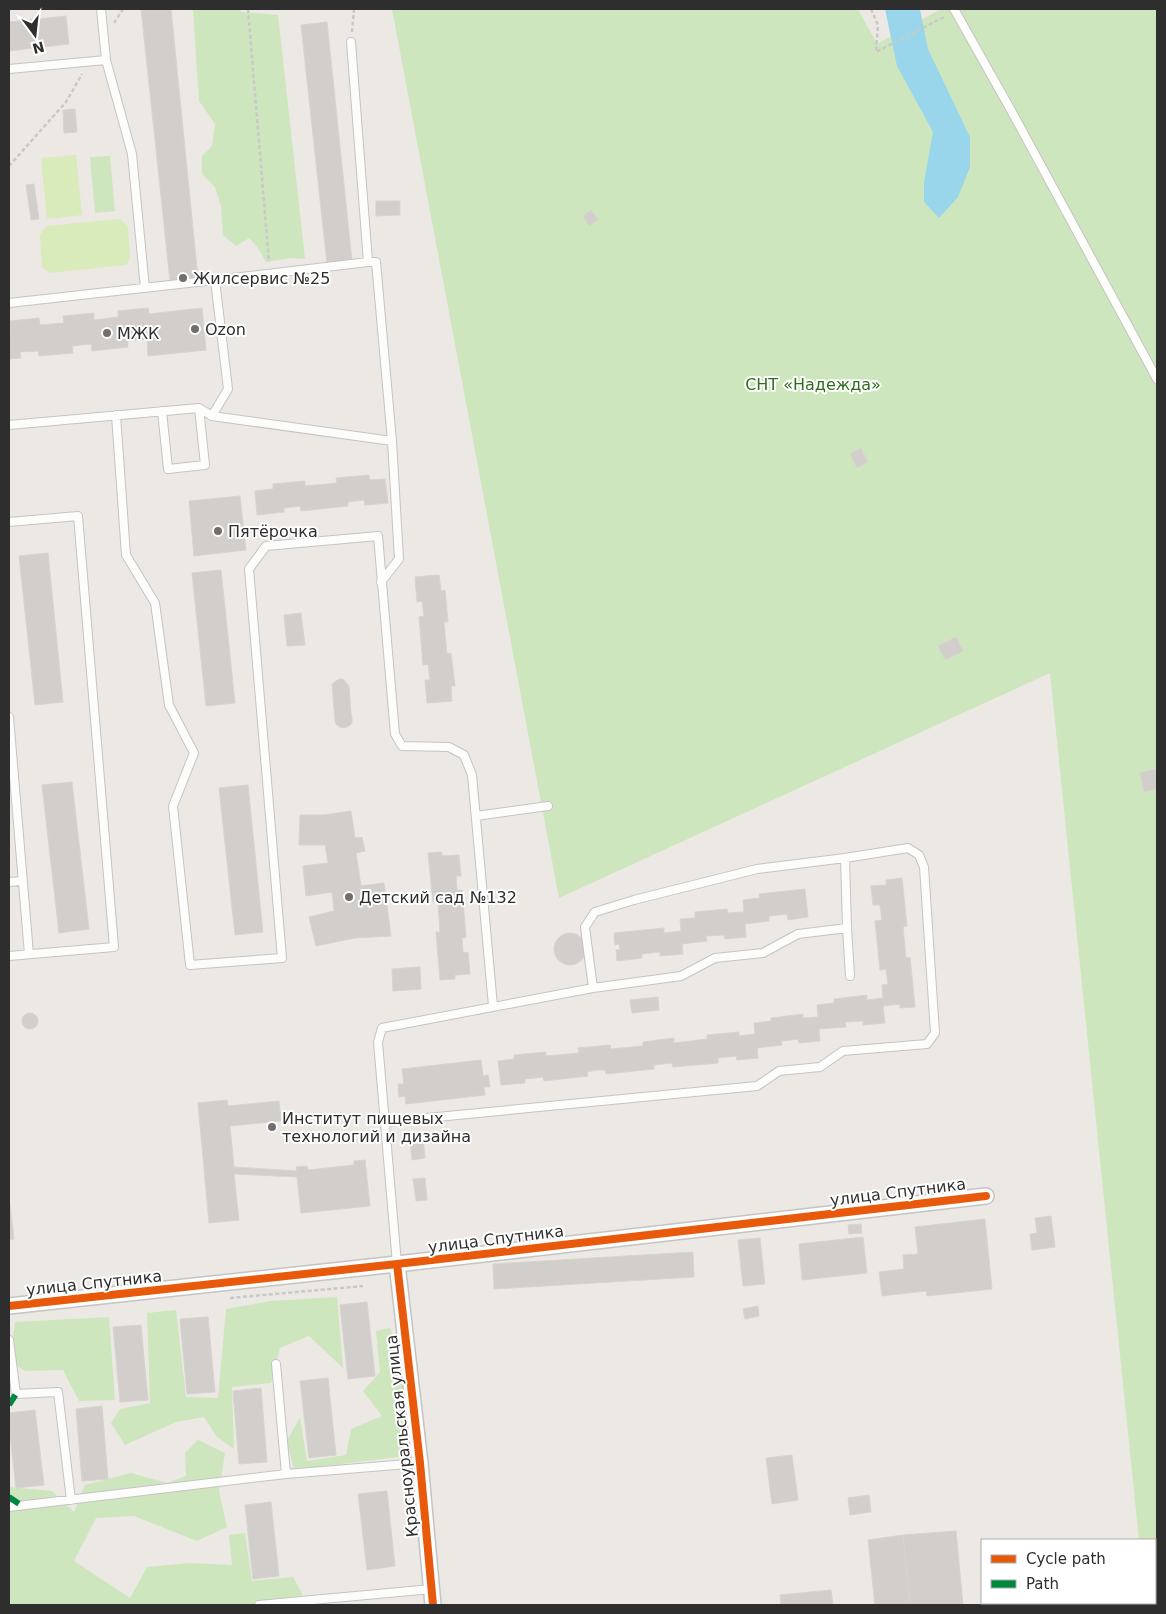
<svg xmlns="http://www.w3.org/2000/svg" width="1166" height="1614" font-family="'DejaVu Sans',sans-serif">
  <style>
    .green { fill: #cee6be }
    .pitch { fill: #d9eabb }
    .water { fill: #99d6ec }
    .building { fill: #d1cecb; stroke: #d7d4d0 }
    .lines { fill: none; stroke-linecap: round; stroke-linejoin: round }
    .service-casing { stroke: #c5c4c5; stroke-width: 10 }
    .minor-casing { stroke: #c5c4c5; stroke-width: 18 }
    .path { stroke: #c9c9c8; stroke-width: 2.5; stroke-dasharray: 4 2.5; stroke-linecap: butt }
    .service { stroke: #fcfcfb; stroke-width: 8 }
    .minor { stroke: #fcfcfb; stroke-width: 15 }
    .quiet { stroke: #00873e; stroke-width: 6; stroke-dasharray: 12 6; stroke-linecap: butt }
    .cycleway-casing { stroke: #fff; stroke-width: 11 }
    .cycleway { stroke: #e8590c; stroke-width: 8 }
    .poi-dot { fill: #706f6e; stroke: #fff; stroke-width: 2 }
    .labels { text-anchor: middle; dominant-baseline: central; stroke-width: 4; stroke-linejoin: round; paint-order: stroke }
    .poi-label { font-size: 16px; fill: #2e2e2e; stroke: #fff; text-anchor: start }
    .park-label { font-size: 16px; fill: #2c6e1b; stroke: #fff }
    .street-label { font-size: 16px; fill: #2e2e2e; stroke: #fff }
  </style>
  <rect width="100%" height="100%" fill="#ece8e4"/>
  <path class="green" d="M 193,9 L 240,9 L 241,12 L 278,15 L 305,259 L 292,258 L 266,262 L 258,248 L 249,238 L 236,246 L 223,235 L 221,206 L 215,187 L 202,174 L 202,156 L 212,146 L 215,124 L 199,101 Z
    M 392,9 L 858,9 L 877,44 L 941,9 L 1157,9 L 1157,1605 L 1145,1605 L 1145,1603 L 1155,1603 L 1155,1540 L 1139,1540 L 1050,673 L 559,898 Z
    M 110,156 L 115,211 L 95,213 L 90,157 Z
    M 337,1297 L 343,1368 L 309,1336 L 280,1348 L 271,1383 L 232,1387 L 234,1449 L 217,1437 L 204,1417 L 176,1422 L 125,1445 L 111,1423 L 120,1409 L 150,1403 L 147,1313 L 176,1310 L 186,1397 L 218,1398 L 226,1309 L 271,1301 Z
    M 109,1317 L 115,1400 L 79,1401 L 63,1370 L 25,1371 L 10,1361 L 15,1322 Z
    M 390,1328 L 408,1377 L 413,1455 L 294,1470 L 287,1441 L 300,1417 L 307,1461 L 346,1455 L 351,1429 L 382,1416 L 363,1391 L 380,1372 L 376,1331 Z
    M 198,1440 L 225,1453 L 219,1491 L 227,1527 L 197,1541 L 134,1516 L 96,1518 L 74,1561 L 130,1598 L 147,1567 L 189,1563 L 232,1565 L 229,1535 L 245,1533 L 252,1581 L 293,1577 L 303,1595 L 255,1605 L 9,1605 L 9,1487 L 52,1491 L 74,1512 L 85,1485 L 131,1473 L 167,1483 L 186,1476 L 185,1453 Z"/>
  <path class="pitch" d="M 76,155 L 82,215 L 47,219 L 41,158 Z
    M 119,219 L 128,226 L 130,258 L 126,265 L 50,273 L 42,267 L 40,235 L 46,226 Z"/>
  <path class="water" d="M 885,9 L 920,9 L 928,49 L 970,137 L 970,167 L 958,197 L 939,218 L 924,202 L 924,182 L 933,132 L 897,66 Z"/>
  <path class="building" d="M 141,9 L 171,9 L 198,278 L 170,281 Z
    M 66,16 L 69,44 L 9,51 L 9,22 Z
    M 327,22 L 352,261 L 327,264 L 301,25 Z
    M 75,109 L 77,132 L 64,133 L 63,110 Z
    M 34,184 L 39,219 L 31,220 L 26,185 Z
    M 376,201 L 400,201 L 400,215 L 376,216 Z
    M 591,210 L 598,220 L 589,226 L 583,216 Z
    M 148,308 L 149,314 L 202,308 L 206,350 L 148,356 L 147,339 L 127,341 L 128,347 L 92,351 L 91,344 L 72,346 L 73,353 L 39,356 L 38,351 L 20,352 L 21,358 L 9,359 L 10,321 L 39,318 L 40,325 L 64,323 L 63,316 L 94,313 L 94,320 L 118,317 L 118,311 Z
    M 861,448 L 868,462 L 857,468 L 850,454 Z
    M 369,475 L 370,480 L 385,479 L 388,503 L 365,505 L 364,500 L 348,502 L 348,506 L 301,511 L 300,506 L 284,508 L 284,512 L 257,515 L 255,491 L 273,489 L 273,484 L 305,481 L 305,486 L 337,483 L 336,478 Z
    M 240,496 L 246,550 L 194,556 L 189,501 Z
    M 48,553 L 63,702 L 35,705 L 19,556 Z
    M 221,570 L 235,703 L 206,706 L 192,573 Z
    M 439,575 L 441,591 L 445,590 L 448,622 L 444,622 L 447,654 L 451,653 L 455,686 L 451,686 L 452,701 L 427,703 L 425,680 L 430,680 L 428,664 L 423,665 L 419,617 L 424,616 L 422,601 L 417,602 L 415,577 Z
    M 301,613 L 305,645 L 287,646 L 284,615 Z
    M 956,637 L 963,651 L 945,660 L 938,646 Z
    M 339,679 L 343,679 L 349,686 L 351,714 L 352,718 L 352,723 L 349,726 L 344,728 L 340,727 L 336,724 L 335,720 L 332,684 Z
    M 1156,769 L 1157,789 L 1144,792 L 1140,773 Z
    M 72,782 L 89,929 L 59,933 L 42,785 Z
    M 248,785 L 263,932 L 235,935 L 219,788 Z
    M 351,811 L 355,838 L 362,837 L 365,851 L 356,853 L 361,886 L 384,883 L 391,936 L 355,938 L 316,946 L 309,917 L 334,911 L 332,892 L 306,896 L 303,866 L 328,863 L 325,845 L 299,845 L 300,815 L 324,815 Z
    M 442,852 L 442,856 L 459,855 L 461,876 L 456,876 L 457,890 L 462,890 L 466,937 L 462,938 L 463,953 L 468,952 L 470,974 L 455,975 L 455,979 L 440,980 L 436,932 L 440,932 L 438,902 L 433,902 L 428,853 Z
    M 902,878 L 907,926 L 903,927 L 906,958 L 910,957 L 915,1007 L 900,1008 L 900,1004 L 883,1006 L 885,1023 L 863,1025 L 863,1021 L 845,1022 L 846,1027 L 819,1029 L 820,1041 L 799,1043 L 798,1039 L 790,1040 L 781,1041 L 782,1045 L 757,1048 L 758,1058 L 737,1060 L 736,1056 L 718,1058 L 718,1063 L 673,1067 L 672,1063 L 654,1065 L 654,1069 L 606,1074 L 605,1070 L 596,1070 L 587,1072 L 588,1076 L 544,1081 L 543,1077 L 525,1079 L 525,1083 L 501,1085 L 498,1061 L 514,1059 L 514,1055 L 546,1052 L 546,1056 L 579,1053 L 578,1048 L 610,1045 L 611,1049 L 643,1046 L 643,1042 L 674,1038 L 674,1043 L 707,1039 L 707,1035 L 739,1032 L 739,1036 L 755,1034 L 754,1023 L 771,1021 L 771,1018 L 803,1014 L 803,1018 L 818,1017 L 817,1005 L 834,1003 L 834,999 L 867,995 L 867,1000 L 883,998 L 882,985 L 888,984 L 886,969 L 880,970 L 875,921 L 882,920 L 880,905 L 873,905 L 871,886 L 886,885 L 886,880 Z
    M 805,889 L 808,917 L 788,920 L 787,914 L 769,916 L 769,921 L 745,924 L 746,937 L 725,939 L 724,935 L 706,936 L 707,941 L 682,944 L 683,954 L 660,956 L 660,952 L 642,954 L 642,958 L 617,961 L 616,950 L 620,950 L 619,944 L 615,945 L 614,933 L 664,928 L 664,933 L 681,931 L 680,919 L 695,918 L 695,912 L 727,909 L 728,913 L 744,912 L 743,900 L 760,898 L 759,894 Z
    M554 949a16 16 0 1 1 32 0a16 16 0 1 1-32 0Z
    M 420,967 L 421,989 L 393,991 L 392,969 Z
    M 658,997 L 659,1010 L 632,1013 L 630,1000 Z
    M22 1021a8 8 0 1 1 16 0a8 8 0 1 1-16 0Z
    M 481,1060 L 483,1076 L 488,1075 L 490,1087 L 484,1087 L 485,1095 L 406,1104 L 405,1096 L 399,1097 L 398,1084 L 404,1084 L 402,1069 Z
    M 227,1100 L 228,1106 L 279,1101 L 281,1121 L 230,1126 L 234,1167 L 297,1171 L 296,1167 L 307,1166 L 308,1170 L 354,1165 L 354,1161 L 365,1160 L 370,1206 L 301,1213 L 297,1177 L 234,1174 L 239,1220 L 209,1223 L 198,1103 Z
    M 423,1139 L 425,1158 L 412,1160 L 410,1141 Z
    M 425,1178 L 427,1200 L 416,1201 L 413,1179 Z
    M 9,1205 L 10,1205 L 14,1239 L 9,1240 Z
    M 1051,1216 L 1055,1247 L 1032,1250 L 1030,1234 L 1037,1233 L 1035,1218 Z
    M 985,1219 L 992,1289 L 927,1296 L 926,1291 L 882,1296 L 879,1272 L 904,1269 L 903,1255 L 918,1254 L 915,1227 Z
    M 861,1224 L 862,1233 L 849,1234 L 848,1225 Z
    M 863,1237 L 867,1273 L 802,1280 L 799,1244 Z
    M 760,1238 L 765,1284 L 743,1286 L 738,1240 Z
    M 693,1252 L 694,1277 L 494,1289 L 493,1264 Z
    M 367,1302 L 375,1376 L 348,1379 L 340,1305 Z
    M 758,1306 L 759,1316 L 745,1319 L 743,1309 Z
    M 208,1317 L 215,1392 L 187,1394 L 180,1319 Z
    M 141,1325 L 148,1400 L 120,1402 L 113,1327 Z
    M 328,1378 L 336,1455 L 309,1458 L 300,1381 Z
    M 261,1388 L 267,1462 L 239,1464 L 233,1391 Z
    M 102,1406 L 108,1479 L 82,1481 L 76,1409 Z
    M 35,1410 L 44,1485 L 16,1488 L 9,1427 L 9,1413 Z
    M 792,1455 L 798,1500 L 772,1504 L 766,1458 Z
    M 387,1491 L 395,1566 L 367,1570 L 358,1494 Z
    M 869,1495 L 871,1512 L 850,1515 L 848,1498 Z
    M 271,1502 L 279,1576 L 253,1579 L 245,1505 Z
    M 956,1531 L 963,1605 L 910,1605 L 903,1535 Z
    M 903,1535 L 910,1605 L 875,1605 L 868,1540 Z
    M 831,1590 L 833,1605 L 781,1605 L 780,1595 Z"/>
  <g class="lines">
    <defs>
      <path id="service" d="M 101,9 L 106,60 L 132,154 L 145,288
        M 954,9 L 1012,112 L 1157,379
        M 351,42 L 368,262
        M 9,69 L 106,60
        M 9,303 L 215,280 L 368,262 L 376,262 L 392,441 L 399,559 L 381,582
        M 162,411 L 168,469 L 205,465 L 199,408
        M 116,415 L 126,555 L 155,603 L 169,705 L 194,753 L 173,806 L 190,965 L 282,958 L 249,569 L 266,546 L 378,536 L 395,734 L 402,746 L 449,747 L 464,755 L 472,775 L 493,1006
        M 212,416 L 392,441
        M 9,425 L 199,408 L 212,416 L 228,389 L 215,280
        M 9,522 L 78,516 L 114,947 L 9,956
        M 9,717 L 29,954
        M 476,816 L 548,806
        M 845,858 L 847,928 L 850,976
        M 9,882 L 22,881
        M 385,1122 L 757,1086 L 779,1071 L 820,1067 L 843,1051 L 927,1044 L 935,1033 L 924,867 L 919,855 L 908,848 L 845,858 L 757,869 L 634,900 L 595,912 L 585,927 L 593,988
        M 397,1264 L 378,1042 L 382,1028 L 593,988 L 681,976 L 715,958 L 763,953 L 798,934 L 847,928
        M 9,1340 L 16,1394 L 58,1392 L 71,1500
        M 276,1364 L 286,1474
        M 9,1507 L 286,1474 L 420,1463
        M 259,1605 L 301,1601
        M 301,1605 L 301,1601 L 432,1589"/>
      <path id="minor" d="M 397,1264 L 420,1463 L 433,1605
        M 9,1306 L 397,1264 L 986,1196"/>
    </defs>
    <use href="#service" class="service-casing"/>
    <use href="#minor" class="minor-casing"/>
    <path class="path" d="M 248,9 L 269,262
      M 871,9 L 878,25 L 876,52 L 946,16
      M 114,23 L 123,9
      M 352,32 L 354,9
      M 9,166 L 66,102 L 82,74
      M 230,1298 L 363,1286"/>
    <use href="#service" class="service"/>
    <use href="#minor" class="minor"/>
    <path class="quiet" d="M 9,1405 L 16,1394
      M 9,1497 L 22,1506"/>
    <defs>
      <path id="cycleway" d="M 397,1264 L 420,1463 L 433,1605
        M 9,1306 L 397,1264 L 986,1196"/>
    </defs>
    <use href="#cycleway" class="cycleway-casing"/>
    <use href="#cycleway" class="cycleway"/>
  </g>
  <g class="poi-dot">
    <circle cx="183" cy="278" r="5"/>
    <circle cx="195" cy="329" r="5"/>
    <circle cx="107" cy="333" r="5"/>
    <circle cx="218" cy="531" r="5"/>
    <circle cx="349" cy="897" r="5"/>
    <circle cx="272" cy="1127" r="5"/>
  </g>
  <g class="labels">
    <g class="poi-label">
      <text x="193" y="278">Жилсервис №25</text>
      <text x="205" y="329">Ozon</text>
      <text x="117" y="333">МЖК</text>
      <text x="228" y="531">Пятёрочка</text>
      <text x="359" y="897">Детский сад №132</text>
      <text x="282" y="1118">Институт пищевых<tspan x="282" dy="18">технологий и дизайна</tspan></text>
    </g>
    <g class="park-label">
      <text x="813" y="384">СНТ «Надежда»</text>
    </g>
    <g class="street-label">
      <text transform="translate(898 1192) rotate(-7)">улица Спутника</text>
      <text transform="translate(496 1239) rotate(-7)">улица Спутника</text>
      <text transform="translate(94 1283) rotate(-6)">улица Спутника</text>
      <text transform="translate(402 1436) rotate(-96)">Красноуральская улица</text>
    </g>
  </g>
  <rect width="1166" height="1614" fill="none" stroke="#2e2e2e" stroke-width="20"/>
  <rect x="981" y="1539" width="175" height="65" fill="#ffffff" stroke="#ababab"/>
  <rect x="991" y="1555" width="25" height="8" fill="#e8590c" stroke="#ababab"/>
  <text x="1026" y="1564" font-size="15" fill="#2e2e2e">Cycle path</text>
  <rect x="991" y="1580" width="25" height="8" fill="#00873e" stroke="#ababab"/>
  <text x="1026" y="1589" font-size="15" fill="#2e2e2e">Path</text>
  <g transform="translate(35 35) rotate(165)" stroke="#ffffff" stroke-width="4" paint-order="stroke">
  <path d="M0-4L9 19L0 12L-9 19Z" fill="#2e2e2e"/>
  <text y="-8" font-size="14" font-weight="bold" text-anchor="middle" fill="#2e2e2e">N</text>
  </g>
</svg>
